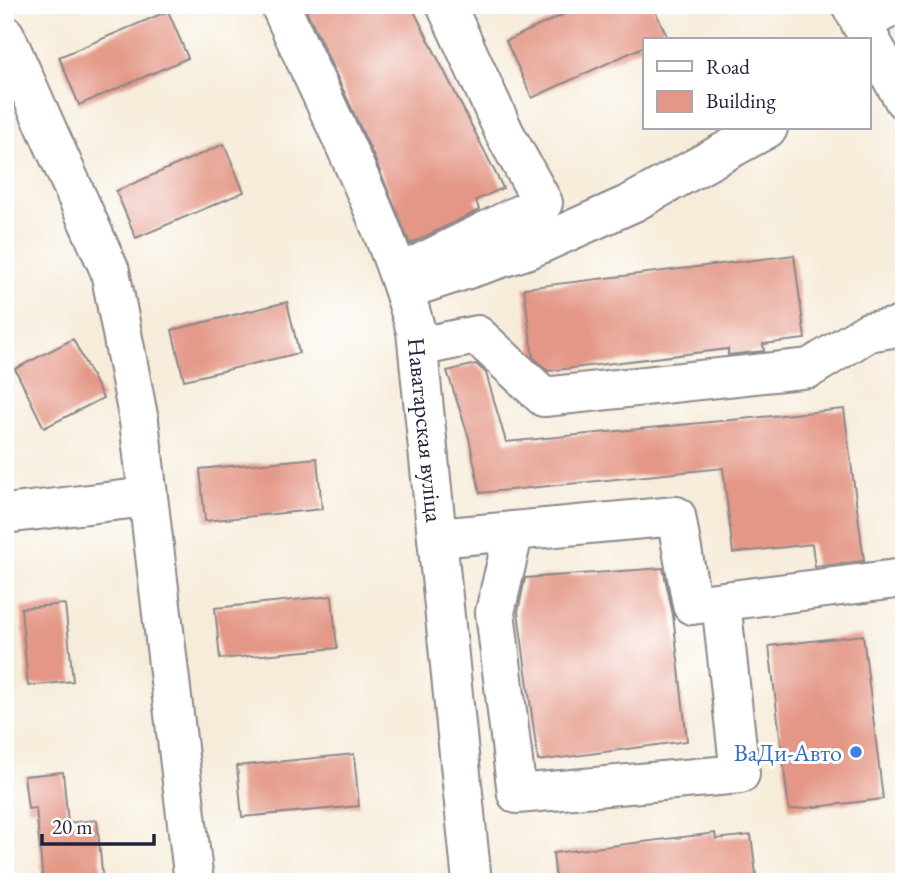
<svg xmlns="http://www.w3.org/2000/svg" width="909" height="887" font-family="'EB Garamond',serif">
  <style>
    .building { fill: #e49786 }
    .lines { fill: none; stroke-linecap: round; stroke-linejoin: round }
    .minor-casing { stroke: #8c878a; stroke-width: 42 }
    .minor { stroke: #fff; stroke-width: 38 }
    .shop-dot { fill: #3f7fe0; stroke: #fff; stroke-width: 2.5 }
    .labels { text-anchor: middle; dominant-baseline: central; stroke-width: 6; stroke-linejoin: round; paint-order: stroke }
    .street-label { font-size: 24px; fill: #22223b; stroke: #fff }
    .shop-label { font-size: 24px; fill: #366cbe; stroke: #fff; text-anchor: end }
  </style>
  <rect width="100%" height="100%" fill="#fff"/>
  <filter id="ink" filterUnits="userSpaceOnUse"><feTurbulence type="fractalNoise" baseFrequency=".0143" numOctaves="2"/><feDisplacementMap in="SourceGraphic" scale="14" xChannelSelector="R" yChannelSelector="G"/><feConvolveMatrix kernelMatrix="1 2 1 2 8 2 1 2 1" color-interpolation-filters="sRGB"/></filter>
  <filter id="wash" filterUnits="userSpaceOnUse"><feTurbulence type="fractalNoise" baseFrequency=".00686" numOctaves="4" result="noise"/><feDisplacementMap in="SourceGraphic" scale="28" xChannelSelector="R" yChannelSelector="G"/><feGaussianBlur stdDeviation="1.57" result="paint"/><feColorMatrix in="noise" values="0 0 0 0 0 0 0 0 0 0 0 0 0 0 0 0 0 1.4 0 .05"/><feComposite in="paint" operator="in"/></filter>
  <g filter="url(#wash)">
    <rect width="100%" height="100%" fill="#f6ecd9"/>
    <g id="blocks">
      <path class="building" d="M 304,5 L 411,5 L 503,188 L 476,200 L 479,210 L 410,244 L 374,157 Z
        M 584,5 L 652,5 L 667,36 L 657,40 L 645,40 L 645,46 L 532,98 L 506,41 Z
        M 168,11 L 188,58 L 79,105 L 59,57 Z
        M 224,144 L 244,192 L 136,238 L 116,191 Z
        M 794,255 L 805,339 L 763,344 L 764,351 L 728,355 L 728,349 L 548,371 L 533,357 L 524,288 Z
        M 287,302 L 299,353 L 184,380 L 172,330 Z
        M 73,339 L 103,398 L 44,428 L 15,369 Z
        M 476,364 L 486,373 L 506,442 L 844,409 L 864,561 L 815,567 L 812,544 L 733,553 L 723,468 L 480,493 L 469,438 L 447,371 Z
        M 317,458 L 322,509 L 205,521 L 200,469 Z
        M 663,568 L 673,615 L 687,741 L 538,761 L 518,612 L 525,578 Z
        M 332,596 L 337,648 L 220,659 L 215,608 Z
        M 65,604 L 73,681 L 28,686 L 21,608 Z
        M 863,635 L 883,799 L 789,810 L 769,646 Z
        M 354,754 L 359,806 L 242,817 L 237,766 Z
        M 63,772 L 68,823 L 97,820 L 103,882 L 43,882 L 36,808 L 28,809 L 24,776 Z
        M 715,833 L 716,839 L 751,835 L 757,882 L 556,882 L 553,853 Z"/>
    </g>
  </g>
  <g filter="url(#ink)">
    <use href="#blocks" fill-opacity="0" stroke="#8c878a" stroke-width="2"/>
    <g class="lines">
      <defs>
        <g id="minor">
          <path id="s1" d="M 280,5 C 328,112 385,218 416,331 L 472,882"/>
          <path d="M 851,5 L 904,100"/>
          <path d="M 861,24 L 895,5"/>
          <path d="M 5,35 L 110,271 L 139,421 L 194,882"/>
          <path d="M 419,264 L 543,203 L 505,134 L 446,5"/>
          <path d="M 404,290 L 529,249 L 632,203 L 768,128"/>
          <path d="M 418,347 L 477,335 L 544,397 L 810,368 L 868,332 L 904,326"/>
          <path d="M 5,514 L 147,497"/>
          <path d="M 514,531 L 495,612 L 517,794 L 740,774 L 721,602"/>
          <path d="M 437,538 L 676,516 L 692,605 L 904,578"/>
        </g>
      </defs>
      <use href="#minor" class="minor-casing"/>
      <use href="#minor" class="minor"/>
    </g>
  </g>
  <circle class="shop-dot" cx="856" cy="752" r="7"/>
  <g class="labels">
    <g class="street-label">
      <text stroke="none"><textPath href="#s1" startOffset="453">Наватарская вуліца</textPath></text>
    </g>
    <g class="shop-label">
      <text x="842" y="752">ВаДи-Авто</text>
    </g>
  </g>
  <rect width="909" height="887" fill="none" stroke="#fff" stroke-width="28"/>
  <rect x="643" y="38" width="228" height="91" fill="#ffffff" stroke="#a7a7b1" stroke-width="2"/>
  <rect x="657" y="61" width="35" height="10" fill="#ffffff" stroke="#a7a7b1" stroke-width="2"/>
  <text x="706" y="74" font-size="21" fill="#22223b">Road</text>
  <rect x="657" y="91" width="35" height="21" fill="#e49786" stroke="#a7a7b1" stroke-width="2"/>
  <text x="706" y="108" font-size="21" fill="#22223b">Building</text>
  <path d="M42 834v10h112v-10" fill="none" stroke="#22223b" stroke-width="3.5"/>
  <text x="52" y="834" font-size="21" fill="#22223b" stroke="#ffffff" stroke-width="5" paint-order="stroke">20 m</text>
</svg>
